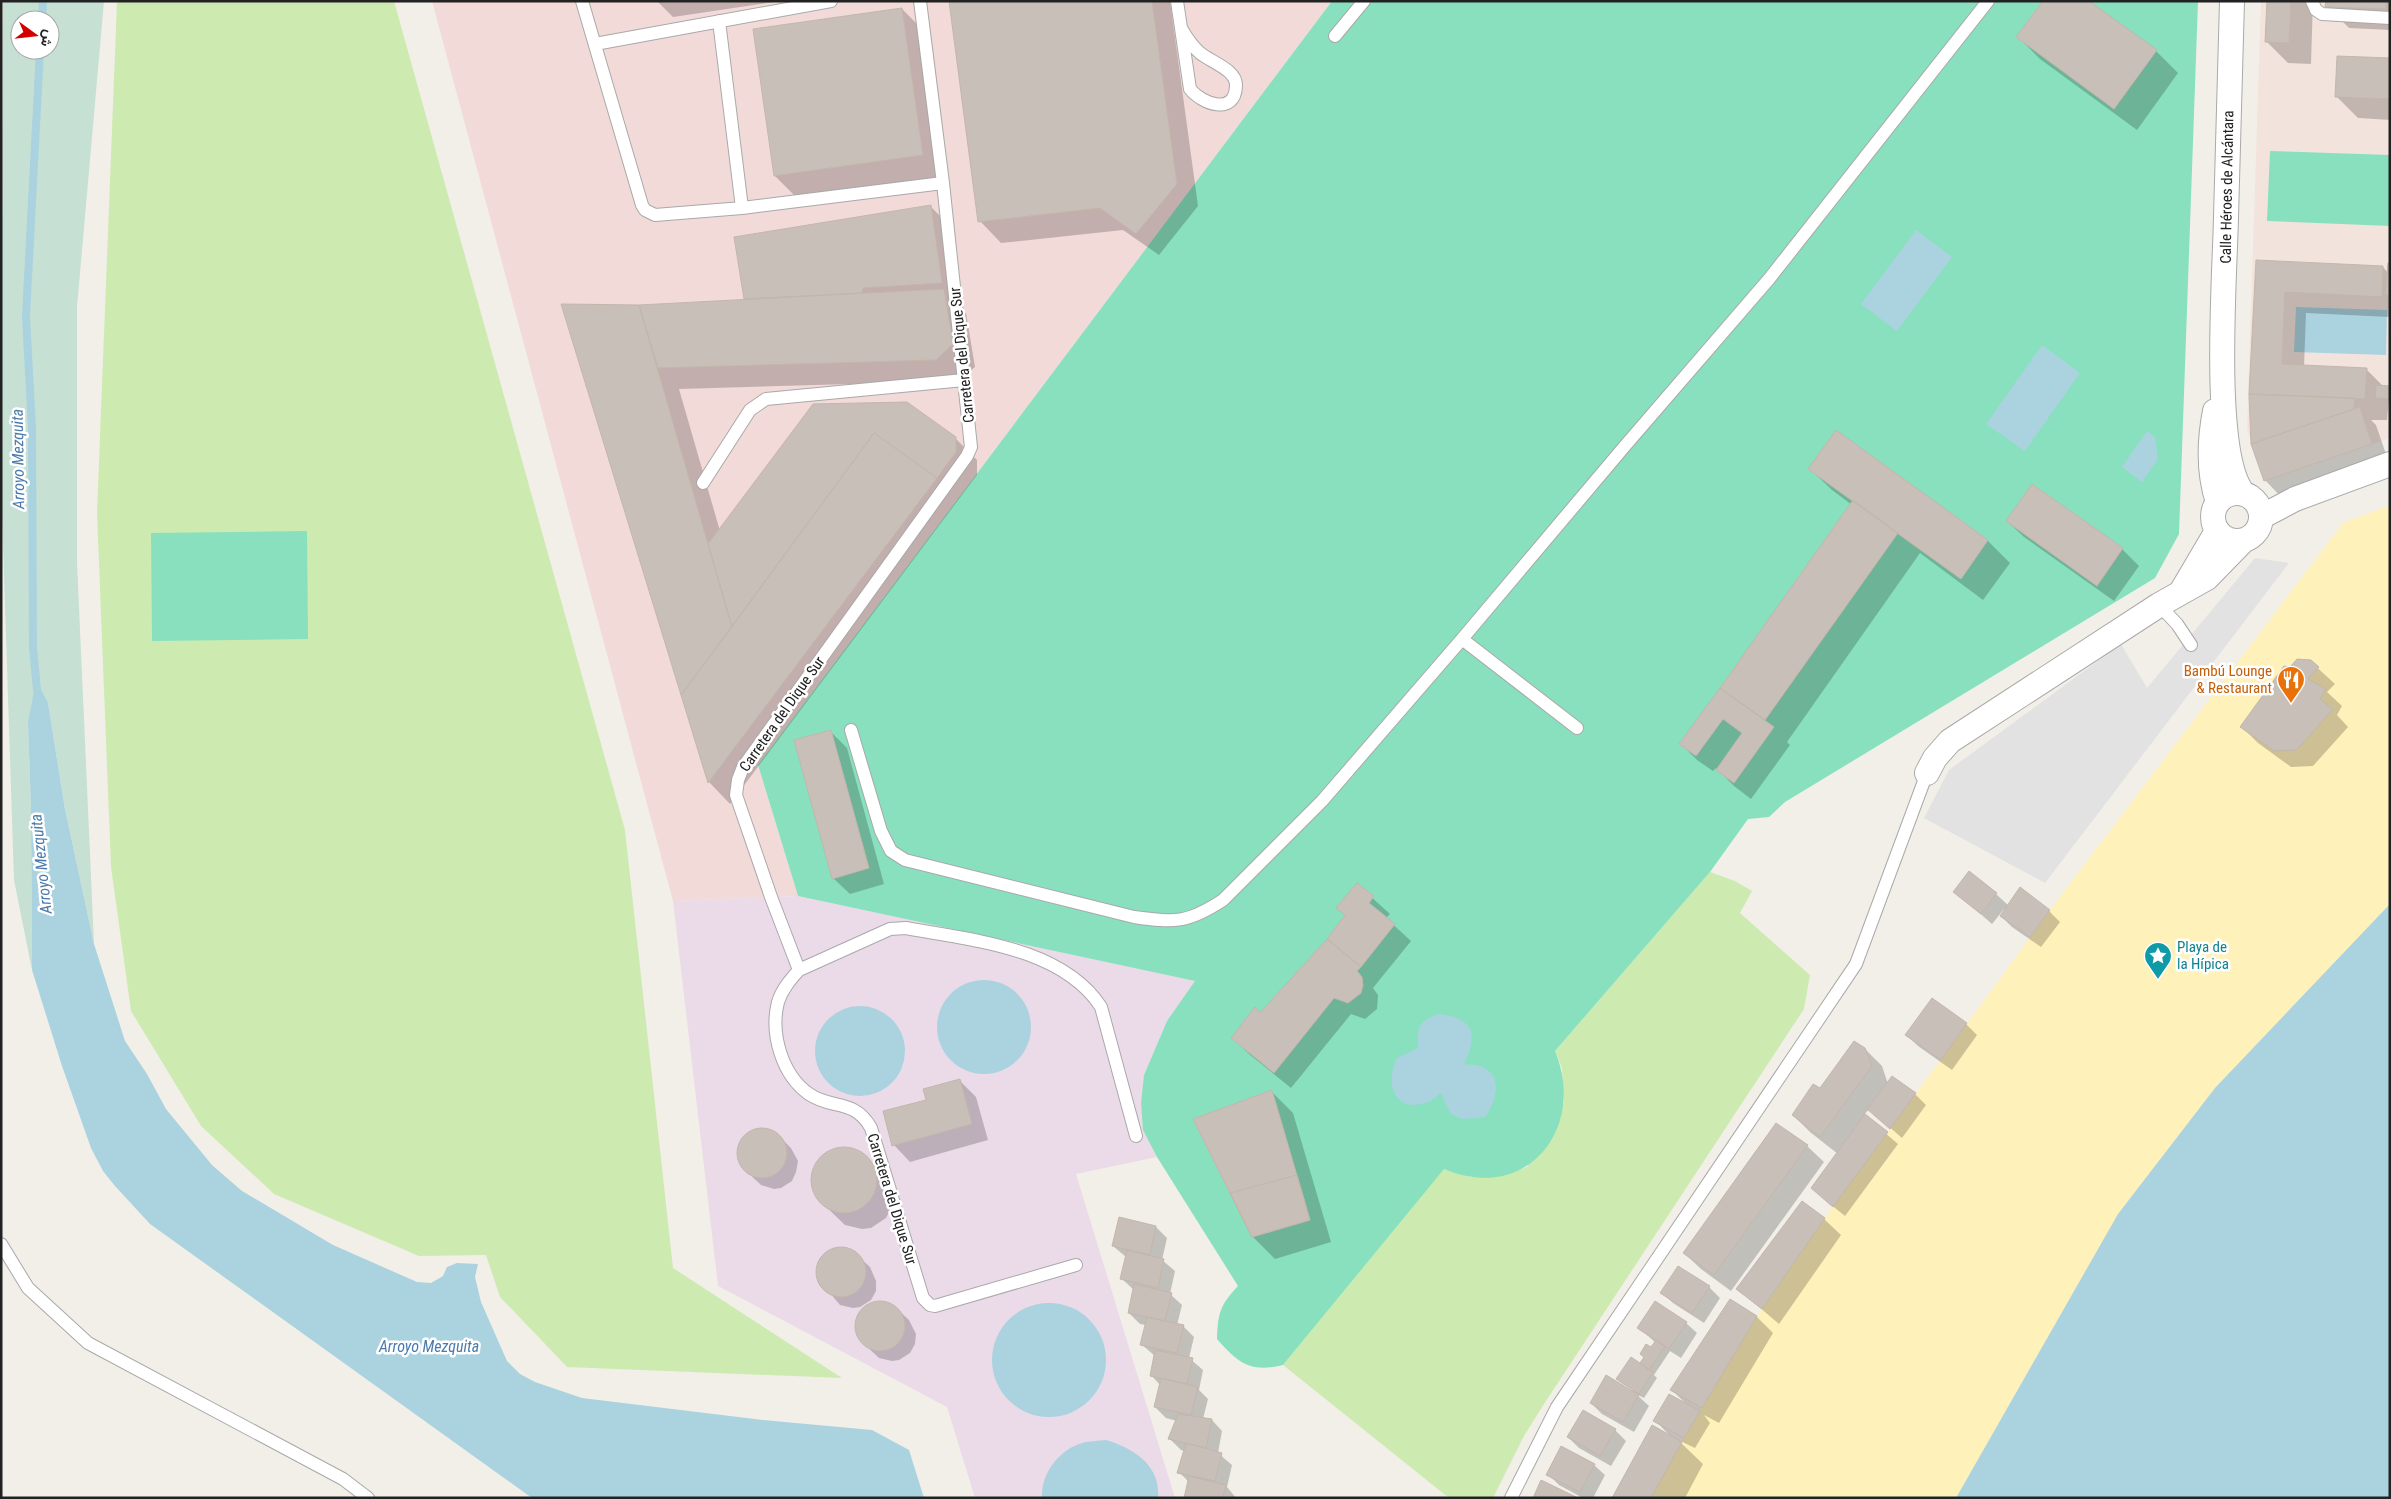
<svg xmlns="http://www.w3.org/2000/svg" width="2391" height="1499" font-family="'Roboto Condensed',Vazirmatn,sans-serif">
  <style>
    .commercial { fill: #f2dad9 }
    .industrial { fill: #ebdbe8 }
    .military { fill: #f3e3dd }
    .grass { fill: #cdebb0 }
    .wetland { fill: #c6e0d4; fill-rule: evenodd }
    .sand { fill: #fff1ba }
    .pitch { fill: #88e0be }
    .parking { fill: #e2e2e2 }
    .water { fill: #aad3df }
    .shadow { fill: #0003 }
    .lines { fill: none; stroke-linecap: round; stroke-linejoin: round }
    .stream { stroke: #aad3df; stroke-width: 8 }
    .building { fill: #c7bfb8; stroke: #c4b6ab }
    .service-casing { stroke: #a9a9a9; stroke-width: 14 }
    .minor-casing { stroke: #a9a9a9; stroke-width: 26 }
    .service { stroke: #fff; stroke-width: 12 }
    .minor { stroke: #fff; stroke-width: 24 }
    .labels { text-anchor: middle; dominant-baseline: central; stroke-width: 5; stroke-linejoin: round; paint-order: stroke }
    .street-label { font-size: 15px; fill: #222; stroke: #fff }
    .food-label { font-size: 15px; fill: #c56008; stroke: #fff; text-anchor: end }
    .culture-label { font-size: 15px; fill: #0d838f; stroke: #fff; text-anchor: start }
    .water-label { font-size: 16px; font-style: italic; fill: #4a7aab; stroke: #fff }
  </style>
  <rect width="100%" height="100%" fill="#f2efe9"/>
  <path class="commercial" d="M 432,1 L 1332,1 L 758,765 L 798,896 L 673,901 Z"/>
  <path class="industrial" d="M 798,896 L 1196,981 L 1167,1021 L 1144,1075 L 1143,1129 L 1157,1157 L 1076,1174 L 1175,1498 L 975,1498 L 947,1407 L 718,1286 L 673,901 Z"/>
  <path class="military" d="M 2261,1 L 2390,1 L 2390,438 L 2264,481 L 2247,429 Z"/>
  <path class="grass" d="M 117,1 L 394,1 L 625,830 L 673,1268 L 842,1378 L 567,1367 L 500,1297 L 486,1255 L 419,1256 L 274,1194 L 201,1126 L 131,1011 L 111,867 L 97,513 Z
    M 1710,872 L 1735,881 L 1752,891 L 1740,913 L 1810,975 L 1804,1009 L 1544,1404 L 1524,1436 L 1493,1498 L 1449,1498 L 1283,1365 L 1444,1168 C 1476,1183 1495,1178 1527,1167 L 1564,1103 L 1562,1068 L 1555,1051 Z"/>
  <path class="wetland" d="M 3,1 L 104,1 L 77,307 L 77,562 L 94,944 L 65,809 L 48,703 L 28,723 L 31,809 L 32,970 L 14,880 L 1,483 ZM 20,20 L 50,20 L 50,50 L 20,50 Z"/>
  <path class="sand" d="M 2390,505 L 2390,904 L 2215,1088 L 2118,1214 L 1956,1498 L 1651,1498 L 1673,1456 L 1776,1285 L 2050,910 L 2343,523 Z"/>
  <path class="pitch" d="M 1332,1 L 2198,1 L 2179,534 L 2155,578 L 1785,802 L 1769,817 L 1748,819 L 1710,872 L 1555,1051 C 1587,1128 1527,1204 1444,1169 L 1283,1365 C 1250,1373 1238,1363 1217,1339 C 1218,1313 1220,1305 1238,1286 L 1157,1157 L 1143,1130 L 1141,1103 L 1144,1075 L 1167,1021 L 1195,981 L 798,896 L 758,765 Z
    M 2270,151 L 2390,155 L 2390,226 L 2267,221 Z
    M 307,531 L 308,639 L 152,641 L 151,533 Z"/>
  <path class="parking" d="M 2255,558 L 2289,563 L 2045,883 L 1924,818 L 1949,770 L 2121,644 L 2147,688 Z"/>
  <path class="water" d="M 1916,230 L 1952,257 L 1897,331 L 1861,304 Z
    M 2296,307 L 2387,310 L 2386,355 L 2294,352 Z
    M 2042,345 L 2080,373 L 2025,451 L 1986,424 Z
    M 2147,431 L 2155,437 L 2158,459 L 2142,482 L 2122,467 Z
    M 36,680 L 48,703 L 65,809 L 94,944 L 125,1041 L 147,1074 L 166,1109 L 212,1165 L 242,1191 L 333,1245 L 417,1282 L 431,1283 L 443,1276 L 447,1267 L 457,1263 L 478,1264 L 475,1277 L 481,1302 L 507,1361 L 520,1374 L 535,1382 L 582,1398 L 763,1420 L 872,1430 L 909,1450 L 924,1498 L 532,1498 L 150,1224 L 115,1186 L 103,1171 L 91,1148 L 62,1066 L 32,970 L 31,809 L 28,723 Z
    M 2390,904 L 2390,1498 L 1956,1498 L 2118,1214 L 2215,1088 Z
    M937 1027a47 47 0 1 1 94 0a47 47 0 1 1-94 0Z
    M815 1051a45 45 0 1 1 90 0a45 45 0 1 1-90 0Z
    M 1438,1014 C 1473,1017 1479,1034 1464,1064 C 1469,1065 1476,1064 1480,1066 C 1505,1075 1496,1102 1485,1117 L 1462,1119 L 1450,1113 L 1441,1093 C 1437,1096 1432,1101 1428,1102 C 1395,1115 1384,1083 1397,1058 L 1418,1048 C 1417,1027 1418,1022 1438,1014 Z
    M992 1360a57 57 0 1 1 114 0a57 57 0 1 1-114 0Z
    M 1106,1440 C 1133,1448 1161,1465 1158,1498 L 1042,1498 C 1041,1473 1059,1450 1082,1443 C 1089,1441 1099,1441 1106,1440 Z"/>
  <path class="shadow" d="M 657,1 L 780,1 L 673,17 Z
    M 950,1 L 1170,1 L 1198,206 L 1159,255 L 1123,230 L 1001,243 L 980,221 Z
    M 2268,1 L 2313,1 L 2311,64 L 2288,63 L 2267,42 Z
    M 2327,1 L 2390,1 L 2390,30 L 2349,28 L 2327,6 Z
    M 902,9 L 924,31 L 944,177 L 797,198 L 775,176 Z
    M 2018,37 L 2156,51 L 2178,73 L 2137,130 L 2040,59 Z
    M 2390,59 L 2390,120 L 2358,118 L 2336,96 Z
    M 930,206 L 952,228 L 963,304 L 958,305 L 966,313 L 975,367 L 958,381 L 679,389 L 720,531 L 955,438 L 977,460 L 977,475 L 730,804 L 709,782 L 563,306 L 639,306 L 746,300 L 735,238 Z
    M 2257,261 L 2383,267 L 2388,273 L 2390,264 L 2390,317 L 2306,313 L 2304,367 L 2366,369 L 2383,386 L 2390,387 L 2387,420 L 2371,420 L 2376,425 L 2388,460 L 2281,497 L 2265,480 L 2252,444 L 2250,394 Z
    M 1836,432 L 1988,541 L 2010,563 L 1983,600 L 1920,553 L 1787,742 L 1790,745 L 1751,799 L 1734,786 L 1716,768 L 1713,771 L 1697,760 L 1681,744 L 1852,505 L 1832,490 L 1810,469 Z
    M 2032,486 L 2122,549 L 2139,566 L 2114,601 L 2024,537 L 2007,521 Z
    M 2310,661 L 2335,684 L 2327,692 L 2342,706 L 2337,715 L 2348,727 L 2313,766 L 2291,767 L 2258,743 L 2242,727 L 2291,668 Z
    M 830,731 L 847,748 L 884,884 L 850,894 L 833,878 Z
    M 1357,884 L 1390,914 L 1386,918 L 1411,941 L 1373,988 L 1378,995 L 1377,1009 L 1365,1019 L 1351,1014 L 1291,1088 L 1249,1054 L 1233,1038 L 1261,1015 L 1328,940 L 1346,916 Z
    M 1954,891 L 1996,894 L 2009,906 L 2049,911 L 2060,922 L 2041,947 L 2012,927 L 2001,916 L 2006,910 L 2004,909 L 1992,924 Z
    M 1966,1024 L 1977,1035 L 1952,1070 L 1918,1046 L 1907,1035 Z
    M 1865,1049 L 1882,1066 L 1888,1084 L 1915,1094 L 1926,1105 L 1902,1138 L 1869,1109 L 1864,1115 L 1898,1144 L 1845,1216 L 1824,1199 L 1838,1154 L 1810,1132 L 1793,1115 Z
    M 960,1081 L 976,1097 L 988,1140 L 910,1162 L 894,1145 L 927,1100 Z
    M 1271,1091 L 1293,1113 L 1331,1242 L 1275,1259 L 1253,1237 L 1195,1120 Z
    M 765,1129 L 779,1136 L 791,1148 L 798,1161 L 796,1172 L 792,1181 L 781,1188 L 774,1189 L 761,1185 L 744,1169 L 739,1159 L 738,1151 L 743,1138 L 754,1130 Z
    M 1807,1146 L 1824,1162 L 1731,1291 L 1701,1269 L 1684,1253 Z
    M 848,1148 L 860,1152 L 885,1175 L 892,1206 L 886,1218 L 871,1228 L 862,1229 L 845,1225 L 820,1201 L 814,1189 L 812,1178 L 815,1167 L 826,1154 L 835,1150 Z
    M 1824,1219 L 1841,1235 L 1779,1324 L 1738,1289 Z
    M 1156,1227 L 1167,1238 L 1162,1260 L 1175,1271 L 1170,1294 L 1182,1305 L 1177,1325 L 1183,1326 L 1194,1337 L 1189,1358 L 1203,1370 L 1199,1390 L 1208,1399 L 1203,1419 L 1212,1420 L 1222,1431 L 1218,1453 L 1232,1465 L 1227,1487 L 1236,1498 L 1185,1498 L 1189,1482 L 1179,1472 L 1185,1451 L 1181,1450 L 1170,1439 L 1177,1421 L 1166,1418 L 1155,1407 L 1160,1385 L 1151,1375 L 1155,1356 L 1141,1344 L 1146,1325 L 1140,1324 L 1129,1313 L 1134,1290 L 1122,1279 L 1126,1257 L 1113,1246 Z
    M 844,1248 L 858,1256 L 870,1267 L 876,1281 L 876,1291 L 871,1300 L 860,1307 L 853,1308 L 840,1305 L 818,1279 L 817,1270 L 822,1257 L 834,1250 Z
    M 1709,1287 L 1720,1298 L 1704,1323 L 1673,1303 L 1662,1293 Z
    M 1730,1300 L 1757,1317 L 1773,1333 L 1719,1423 L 1704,1415 L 1710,1423 L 1695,1448 L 1678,1440 L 1703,1464 L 1685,1498 L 1614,1498 L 1669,1435 L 1655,1420 L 1685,1403 L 1672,1390 Z
    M 883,1302 L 897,1309 L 909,1320 L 916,1334 L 915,1344 L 910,1353 L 899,1360 L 892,1361 L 879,1358 L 862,1342 L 857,1332 L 858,1316 L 866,1306 Z
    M 1686,1323 L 1697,1333 L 1681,1358 L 1670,1351 L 1654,1375 L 1657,1378 L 1644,1398 L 1636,1394 L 1649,1406 L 1634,1432 L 1602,1414 L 1591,1403 L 1632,1392 L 1633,1390 L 1618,1378 L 1640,1365 L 1645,1358 L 1641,1354 L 1651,1349 L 1656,1343 L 1639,1328 Z
    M 1615,1430 L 1626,1441 L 1611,1466 L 1579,1448 L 1568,1437 Z
    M 1594,1465 L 1605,1475 L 1593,1498 L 1583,1498 L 1559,1485 L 1548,1474 Z"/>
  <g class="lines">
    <path class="stream" d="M 42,20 L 43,1
      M 37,690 L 33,647 L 32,429 L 26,316 L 40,50"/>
  </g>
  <path class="building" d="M 949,1 L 1152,1 L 1177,184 L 1136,234 L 1100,208 L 978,222 Z
    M 2043,1 L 2089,1 L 2157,50 L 2114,109 L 2016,37 Z
    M 2267,1 L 2291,1 L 2289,43 L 2265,42 Z
    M 2326,1 L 2386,1 L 2386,9 L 2325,7 Z
    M 902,8 L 923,155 L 774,176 L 753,29 Z
    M 2337,56 L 2390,58 L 2390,99 L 2335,97 Z
    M 931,205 L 942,283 L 863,288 L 862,293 L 744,299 L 734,237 Z
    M 2256,260 L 2383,266 L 2382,297 L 2285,292 L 2282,364 L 2367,368 L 2365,399 L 2249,394 Z
    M 2388,263 L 2390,263 L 2390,297 L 2385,294 Z
    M 944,289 L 953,344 L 936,360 L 658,368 L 639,305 Z
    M 561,304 L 639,305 L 732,627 L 681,695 Z
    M 2376,385 L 2390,386 L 2390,399 L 2375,398 Z
    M 2249,394 L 2355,398 L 2354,409 L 2251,444 Z
    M 907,402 L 956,437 L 956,452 L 937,478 L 874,433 L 732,627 L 708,544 L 813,404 Z
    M 2360,407 L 2372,444 L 2264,481 L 2251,444 Z
    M 1836,430 L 1988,540 L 1961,579 L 1808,469 Z
    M 874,433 L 937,478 L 708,783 L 681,695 Z
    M 2032,484 L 2123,548 L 2097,586 L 2006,521 Z
    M 1853,500 L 1898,533 L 1765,720 L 1720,688 Z
    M 2297,659 L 2311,660 L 2319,667 L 2308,679 L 2326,689 L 2320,699 L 2333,709 L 2297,750 L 2274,751 L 2240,727 L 2284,666 L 2290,667 Z
    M 1720,688 L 1774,727 L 1734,783 L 1716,770 L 1742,733 L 1723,719 L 1696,756 L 1679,744 Z
    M 831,730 L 869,868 L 832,879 L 794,740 Z
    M 1969,871 L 1997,893 L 1981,914 L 1953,892 Z
    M 1357,883 L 1374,896 L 1369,903 L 1395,924 L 1361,967 L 1327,939 L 1345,915 L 1336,908 Z
    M 2020,887 L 2050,910 L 2030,937 L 2000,916 Z
    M 1327,939 L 1361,967 L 1357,971 L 1362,977 L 1363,985 L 1361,993 L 1348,1003 L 1334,998 L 1274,1073 L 1231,1038 L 1255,1007 L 1260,1013 Z
    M 1932,998 L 1967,1023 L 1941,1060 L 1905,1035 Z
    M 1854,1041 L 1865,1048 L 1872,1066 L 1820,1137 L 1792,1115 L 1813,1084 L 1820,1088 Z
    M 1892,1076 L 1916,1093 L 1890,1129 L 1867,1109 Z
    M 960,1079 L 972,1124 L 892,1146 L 883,1111 L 926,1100 L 923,1089 Z
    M 1272,1090 L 1310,1220 L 1252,1237 L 1193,1119 Z
    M 1865,1114 L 1888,1132 L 1833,1207 L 1811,1188 Z
    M 1776,1123 L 1808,1145 L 1714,1275 L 1683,1253 Z
    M737 1153a25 25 0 1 1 50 0a25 25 0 1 1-50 0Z
    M811 1180a33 33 0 1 1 66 0a33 33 0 1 1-66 0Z
    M 1297,1175 L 1310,1220 L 1252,1237 L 1230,1193 Z
    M 1802,1201 L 1825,1218 L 1762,1309 L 1736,1289 Z
    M 1119,1217 L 1156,1226 L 1150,1255 L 1112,1246 Z
    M816 1272a25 25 0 1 1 50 0a25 25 0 1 1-50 0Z
    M 1127,1250 L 1164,1259 L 1158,1288 L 1120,1279 Z
    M 1678,1266 L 1710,1286 L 1692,1313 L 1660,1293 Z
    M 1134,1284 L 1172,1293 L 1165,1321 L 1128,1313 Z
    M 1730,1299 L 1757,1316 L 1702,1408 L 1670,1390 Z
    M855 1326a25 25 0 1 1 50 0a25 25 0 1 1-50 0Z
    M 1655,1301 L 1687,1322 L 1669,1349 L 1637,1328 Z
    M 1147,1317 L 1184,1325 L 1177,1353 L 1140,1345 Z
    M 1656,1340 L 1665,1346 L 1649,1370 L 1640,1363 L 1644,1357 L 1640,1354 L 1646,1344 L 1651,1347 Z
    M 1155,1350 L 1193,1358 L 1187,1384 L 1150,1376 Z
    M 1631,1357 L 1653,1372 L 1639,1394 L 1616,1379 Z
    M 1606,1375 L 1639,1395 L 1623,1422 L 1590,1403 Z
    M 1161,1378 L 1198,1387 L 1191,1415 L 1154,1407 Z
    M 1669,1394 L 1700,1411 L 1684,1438 L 1653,1421 Z
    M 1583,1410 L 1616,1429 L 1600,1456 L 1567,1437 Z
    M 1178,1414 L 1212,1419 L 1206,1448 L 1168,1439 Z
    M 1652,1425 L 1682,1442 L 1651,1498 L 1612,1498 Z
    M 1186,1443 L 1222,1453 L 1215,1481 L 1177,1473 Z
    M 1561,1446 L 1595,1464 L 1580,1492 L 1546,1475 Z
    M 1189,1476 L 1226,1485 L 1223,1498 L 1184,1498 Z
    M 1541,1480 L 1576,1497 L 1575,1498 L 1533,1498 Z"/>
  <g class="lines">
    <defs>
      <path id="service" d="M 582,1 L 642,205 L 645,210 L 655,215 L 742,208 L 943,183
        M 920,1 L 943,183 L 971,447 L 967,456 L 743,767 L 738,780 L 736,795 L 771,897 L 799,970 C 791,979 782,989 778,1002 C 770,1034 782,1075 809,1094 C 832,1110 854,1098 871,1128 L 923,1298 L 930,1305 L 935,1306 L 1076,1265
        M 1177,1 L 1190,89 C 1202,104 1235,116 1236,86 C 1237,70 1211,62 1200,53 C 1192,46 1186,37 1181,28
        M 2312,1 L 2316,10 L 2322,14 L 2390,18
        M 719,21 L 742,208
        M 1335,36 L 1364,1
        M 595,44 L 831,1
        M 703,483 L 750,410 L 766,399 L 964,380
        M 2159,605 L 2177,624 L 2191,645
        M 1462,639 L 1577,728
        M 851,730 L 881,831 L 891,851 L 905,860 L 1134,917 C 1175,923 1188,923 1223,900 L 1322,801 L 1462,639 L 1624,447 L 1769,279 L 1988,1
        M 799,970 L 890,929 L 906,928 C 970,940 1062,947 1101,1007 L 1136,1136
        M 1,1244 L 28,1288 L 88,1343 L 343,1479 L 368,1498
        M 1511,1498 L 1557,1407 L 1856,964 L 1927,773"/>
      <path id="minor" d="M 2232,1 C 2230,73 2228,145 2226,217 C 2225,274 2211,453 2243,493
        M 2215,411 C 2209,442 2208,472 2218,502
        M2213 517a24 24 0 1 1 48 0a24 24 0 1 1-48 0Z
        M 2261,517 L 2295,499 L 2390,464
        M 2181,592 L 2217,531
        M 1927,773 L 1935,758 L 1950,741 L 2159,605 L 2207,578 L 2243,541"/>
    </defs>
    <use href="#service" class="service-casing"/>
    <use href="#minor" class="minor-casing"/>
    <use href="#service" class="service"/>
    <use href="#minor" class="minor"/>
  </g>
  <defs>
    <symbol id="restaurant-pin" viewBox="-11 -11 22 30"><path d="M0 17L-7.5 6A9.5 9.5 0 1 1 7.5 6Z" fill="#e8710a" stroke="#fff"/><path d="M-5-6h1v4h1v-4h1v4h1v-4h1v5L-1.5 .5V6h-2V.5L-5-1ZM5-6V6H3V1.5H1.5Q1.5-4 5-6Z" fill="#fff"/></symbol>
    <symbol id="sight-pin" viewBox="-11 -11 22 30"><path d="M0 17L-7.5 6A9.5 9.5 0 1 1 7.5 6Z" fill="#0f9aa8" stroke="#fff"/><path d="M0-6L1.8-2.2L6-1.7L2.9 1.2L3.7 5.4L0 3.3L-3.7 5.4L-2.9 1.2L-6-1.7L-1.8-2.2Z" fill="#fff"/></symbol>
  </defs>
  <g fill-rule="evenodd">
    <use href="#restaurant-pin" x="2275" y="664" width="32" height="43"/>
    <use href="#sight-pin" x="2142" y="940" width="32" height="43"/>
  </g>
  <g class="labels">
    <g class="street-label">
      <text transform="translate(2227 187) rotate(-89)">Calle Héroes de Alcántara</text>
      <text transform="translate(962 355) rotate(-96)">Carretera del Dique Sur</text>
      <text transform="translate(782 714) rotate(-55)">Carretera del Dique Sur</text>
      <text transform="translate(892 1199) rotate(73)">Carretera del Dique Sur</text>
    </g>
    <g class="food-label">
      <text x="2272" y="671">Bambú Lounge<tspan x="2272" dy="17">&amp; Restaurant</tspan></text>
    </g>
    <g class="culture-label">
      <text x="2177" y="947">Playa de<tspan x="2177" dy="17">la Hípica</tspan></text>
    </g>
    <g class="water-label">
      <text transform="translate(18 459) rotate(-91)">Arroyo Mezquita</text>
      <text transform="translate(41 864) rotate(-96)">Arroyo Mezquita</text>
      <text x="429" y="1346">Arroyo Mezquita</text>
    </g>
  </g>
  <rect width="2391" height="1499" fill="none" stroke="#222222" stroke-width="5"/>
  <g transform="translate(35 35) rotate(105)"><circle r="24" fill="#ffffff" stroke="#a7a7a7"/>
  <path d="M0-4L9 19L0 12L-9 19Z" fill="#d40000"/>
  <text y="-8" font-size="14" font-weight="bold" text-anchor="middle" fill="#222222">ش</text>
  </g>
</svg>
